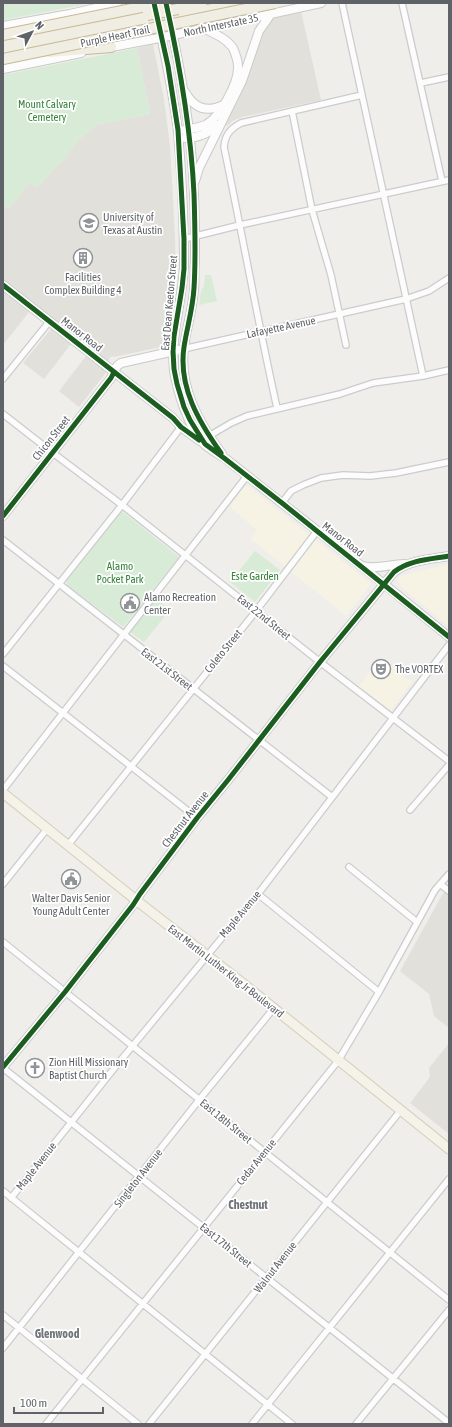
<svg xmlns="http://www.w3.org/2000/svg" width="452" height="1427" font-family="'Asap Condensed',sans-serif">
  <style>
    .commercial { fill: #f7f3e4 }
    .education { fill: #e2e0da }
    .green { fill: #d8ebd6 }
    .lines { fill: none; stroke-linecap: round; stroke-linejoin: round }
    .street-casing { stroke: #cbcccc; stroke-width: 8 }
    .secondary-casing { stroke: #cacacb; stroke-width: 10 }
    .primary-casing { stroke: #d7ceb8; stroke-width: 11 }
    .highway-casing { stroke: #c8b996; stroke-width: 12 }
    .street { stroke: #fdfcfc; stroke-width: 5.5 }
    .secondary { stroke: #fdfcfc; stroke-width: 8 }
    .primary { stroke: #f4f2e9; stroke-width: 9 }
    .highway { stroke: #f0ede3; stroke-width: 10 }
    .secondary-bridge-casing { stroke: #cacacb; stroke-width: 10; stroke-linecap: butt }
    .highway-bridge-casing { stroke: #c8b996; stroke-width: 12; stroke-linecap: butt }
    .secondary-bridge { stroke: #fdfcfc; stroke-width: 8 }
    .highway-bridge { stroke: #f0ede3; stroke-width: 10 }
    .cycleway-casing { stroke: #fff; stroke-width: 8 }
    .cycleway { stroke: #1b5e20; stroke-width: 5 }
    .labels { text-anchor: middle; dominant-baseline: central; stroke-width: 3.5; stroke-linejoin: round; paint-order: stroke }
    .street-label { font-size: 11px; fill: #5f6368; stroke: #fff }
    .park-label { font-size: 11px; fill: #348238; stroke: #fff }
    .poi-label { font-size: 11px; fill: #5f6368; stroke: #fff; text-anchor: start }
    .neighbourhood-label { font-size: 12px; font-weight: bold; fill: #70757a; stroke: #fff }
  </style>
  <rect width="100%" height="100%" fill="#efeeea"/>
  <path class="commercial" d="M 246,485 L 371,584 L 346,616 L 251,539 L 257,530 L 230,507 Z
    M 449,564 L 449,626 L 401,587 L 398,579 L 400,576 Z
    M 381,658 L 412,682 L 391,710 L 359,686 Z"/>
  <path class="education" d="M 301,11 L 321,100 L 242,117 L 234,120 L 227,126 L 226,125 L 244,87 L 264,29 L 268,22 L 279,16 Z
    M 153,44 L 164,99 L 170,146 L 175,237 L 176,273 L 172,310 L 165,346 L 119,356 L 110,357 L 105,374 L 79,407 L 59,391 L 86,356 L 71,344 L 44,379 L 23,363 L 51,329 L 29,312 L 3,345 L 3,209 L 5,207 L 9,208 L 30,182 L 37,188 L 56,167 L 68,156 L 68,152 L 78,141 L 96,125 L 150,114 L 137,48 Z
    M 443,893 L 447,893 L 449,895 L 449,1028 L 434,1016 L 429,994 L 400,971 Z
    M 449,1043 L 449,1134 L 410,1103 L 427,1081 L 430,1076 L 429,1068 Z"/>
  <path class="green" d="M 3,3 L 92,3 L 3,20 Z
    M 137,48 L 150,114 L 96,125 L 78,141 L 68,152 L 68,156 L 56,167 L 37,188 L 30,183 L 9,208 L 5,207 L 3,209 L 3,75 Z
    M 205,275 L 211,275 L 217,301 L 199,305 L 201,291 L 204,285 Z
    M 121,512 L 124,513 L 179,557 L 123,627 L 68,586 L 66,581 Z
    M 255,551 L 280,570 L 255,602 L 230,582 Z
    M 156,599 L 170,610 L 144,642 L 130,632 Z"/>
  <g class="lines">
    <defs>
      <path id="street" d="M 342,3 L 423,376
        M 402,3 L 442,181
        M 421,83 L 449,77
        M 292,111 L 312,210 L 331,275 L 346,345
        M 184,239 L 240,225 L 449,180
        M 183,349 L 406,299 L 429,291 L 449,278
        M 3,379 L 49,322
        M 277,408 C 258,322 242,234 224,147 C 225,135 230,129 241,123 L 362,95
        M 3,414 L 53,453 L 122,505 L 320,662 L 449,761
        M 209,436 L 231,423 L 247,416 L 340,394 L 373,383 L 423,376 L 449,370
        M 282,503 L 291,491 L 303,485 L 321,478 L 343,475 L 370,476 L 396,473 L 449,462
        M 3,540 L 332,797
        M 3,654 L 122,505 L 181,427
        M 3,666 L 197,818
        M 3,790 L 247,476
        M 410,810 L 449,765
        M 68,845 L 256,611 L 317,531
        M 349,867 L 417,922
        M 3,884 L 47,829
        M 440,884 L 449,891
        M 258,894 L 379,992
        M 3,942 L 449,1300
        M 3,1068 L 449,1423
        M 3,1191 L 292,1424
        M 11,1198 L 116,1066 L 258,894 L 449,645
        M 3,1315 L 138,1424
        M 3,1348 L 199,1100 L 274,1008
        M 46,1424 L 338,1061 L 379,992 L 435,890 L 449,874
        M 149,1424 L 401,1110
        M 252,1424 L 449,1179
        M 356,1424 L 449,1310"/>
      <path id="secondary" d="M 166,3 C 180,66 192,130 194,195 C 195,217 195,239 195,261 C 194,270 195,280 194,289 C 193,309 186,328 184,348 C 179,388 199,423 222,454
        M 155,8 C 164,49 173,90 178,132 C 182,176 184,221 184,265 C 183,300 170,335 174,371 C 178,394 188,426 204,444 C 210,450 219,454 226,459 C 245,474 264,489 283,504 C 339,547 394,592 449,637
        M 3,26 L 70,14 L 117,3
        M 183,33 L 321,3
        M 106,48 L 154,39
        M 3,69 L 81,53
        M 185,92 C 194,108 206,113 223,105
        M 184,130 C 191,129 198,128 205,125 C 220,118 239,82 238,66 C 238,60 235,53 233,48 C 226,38 213,33 203,28
        M 185,138 C 198,138 208,134 218,125
        M 195,181 L 199,168 L 242,81 L 259,31 L 271,14
        M 3,285 L 173,418 L 181,427 L 200,441
        M 3,516 L 111,378 L 117,366 L 121,363 L 179,350
        M 363,566 C 376,570 391,564 404,564
        M 3,1067 L 65,992 L 133,905 L 140,894 L 197,818 L 228,780 L 320,662 L 394,572 C 409,560 431,559 449,556"/>
      <path id="primary" d="M 3,793 L 141,904 L 240,981 L 449,1149"/>
      <path id="highway" d="M 178,9 L 202,3
        M 178,17 L 237,3
        M 3,44 L 147,15
        M 3,52 L 149,23
        M 49,52 L 111,47"/>
    </defs>
    <use href="#street" class="street-casing"/>
    <use href="#secondary" class="secondary-casing"/>
    <use href="#primary" class="primary-casing"/>
    <use href="#highway" class="highway-casing"/>
    <use href="#street" class="street"/>
    <use href="#secondary" class="secondary"/>
    <use href="#primary" class="primary"/>
    <use href="#highway" class="highway"/>
    <defs>
      <path id="secondary-bridge" d="M 154,39 L 183,33"/>
      <path id="highway-bridge" d="M 147,15 L 178,9
        M 3,35 L 161,3
        M 3,59 L 275,3"/>
    </defs>
    <use href="#secondary-bridge" class="secondary-bridge-casing"/>
    <use href="#highway-bridge" class="highway-bridge-casing"/>
    <use href="#secondary-bridge" class="secondary-bridge"/>
    <use href="#highway-bridge" class="highway-bridge"/>
    <defs>
      <path id="cycleway" d="M 154,3 L 168,66 L 178,130 L 184,239 L 184,269 L 182,288 L 174,336 L 173,351 L 174,369 L 177,384 L 184,407 L 190,420 L 205,444 L 224,458 L 282,503 L 449,637
        M 166,3 C 180,66 191,129 194,194 C 195,225 196,257 194,288 C 193,308 187,327 184,347 C 178,387 199,422 221,453
        M 3,285 L 173,418 L 181,427 L 199,440
        M 3,516 L 111,378 L 114,372
        M 3,1067 L 65,992 L 133,905 L 140,894 L 197,818 L 228,780 L 320,662 L 394,572 C 409,560 431,559 449,556"/>
    </defs>
    <use href="#cycleway" class="cycleway-casing"/>
    <use href="#cycleway" class="cycleway"/>
  </g>
  <defs>
    <symbol id="university-ring" viewBox="-11 -11 22 22"><circle r="9.5" fill="#fff" stroke="#919496" stroke-width="1.5"/><path d="M0-5L7-2L0 1L-7-2ZM-4 1L0 2.5L4 1V4Q0 6-4 4Z" fill="#919496"/></symbol>
    <symbol id="building-ring" viewBox="-11 -11 22 22"><circle r="9.5" fill="#fff" stroke="#919496" stroke-width="1.5"/><path d="M-4-6H4V6H1V3H-1V6H-4ZM-2.5-4.3h1.7v1.8h-1.7ZM.8-4.3h1.7v1.8H.8ZM-2.5-1h1.7V.8h-1.7ZM.8-1h1.7V.8H.8Z" fill="#919496"/></symbol>
    <symbol id="civic-ring" viewBox="-11 -11 22 22"><circle r="9.5" fill="#fff" stroke="#919496" stroke-width="1.5"/><path d="M-.6-6.5H3V-4.5H.6V-3L4-1V1h2V6H-6V1h2V-1L-.6-3ZM-1.2 2.5V6h2.4V2.5Z" fill="#919496"/></symbol>
    <symbol id="theatre-ring" viewBox="-11 -11 22 22"><circle r="9.5" fill="#fff" stroke="#919496" stroke-width="1.5"/><path d="M-5-5.5Q0-4 5-5.5V0Q5 5 0 6Q-5 5-5 0ZM-3.3-2.5H-1v1.5H-3.3ZM1-2.5H3.3v1.5H1ZM-2.8 1Q0 5.5 2.8 1Z" fill="#919496"/></symbol>
    <symbol id="church-ring" viewBox="-11 -11 22 22"><circle r="9.5" fill="#fff" stroke="#919496" stroke-width="1.5"/><path d="M-1.2-6h2.4v3.5h3.3v2.4h-3.3V6h-2.4V-.1h-3.3v-2.4h3.3Z" fill="#919496"/></symbol>
  </defs>
  <g fill-rule="evenodd">
    <use href="#university-ring" x="78" y="212" width="22" height="22"/>
    <use href="#building-ring" x="72" y="247" width="22" height="22"/>
    <use href="#civic-ring" x="119" y="592" width="22" height="22"/>
    <use href="#theatre-ring" x="370" y="658" width="22" height="22"/>
    <use href="#civic-ring" x="60" y="868" width="22" height="22"/>
    <use href="#church-ring" x="24" y="1057" width="22" height="22"/>
  </g>
  <g class="labels">
    <g class="street-label">
      <text transform="translate(221 25) rotate(-12)">North Interstate 35</text>
      <text transform="translate(115 36) rotate(-12)">Purple Heart Trail</text>
      <text transform="translate(169 303) rotate(-85)">East Dean Keeton Street</text>
      <text transform="translate(281 327) rotate(-12)">Lafayette Avenue</text>
      <text transform="translate(82 334) rotate(38)">Manor Road</text>
      <text transform="translate(51 438) rotate(-52)">Chicon Street</text>
      <text transform="translate(343 539) rotate(38)">Manor Road</text>
      <text transform="translate(264 617) rotate(39)">East 22nd Street</text>
      <text transform="translate(223 651) rotate(-51)">Coleto Street</text>
      <text transform="translate(167 669) rotate(38)">East 21st Street</text>
      <text transform="translate(185 819) rotate(-52)">Chestnut Avenue</text>
      <text transform="translate(240 914) rotate(-50)">Maple Avenue</text>
      <text transform="translate(226 971) rotate(38)">East Martin Luther King Jr Boulevard</text>
      <text transform="translate(226 1121) rotate(39)">East 18th Street</text>
      <text transform="translate(256 1162) rotate(-51)">Cedar Avenue</text>
      <text transform="translate(36 1166) rotate(-52)">Maple Avenue</text>
      <text transform="translate(138 1178) rotate(-52)">Singleton Avenue</text>
      <text transform="translate(226 1245) rotate(39)">East 17th Street</text>
      <text transform="translate(275 1267) rotate(-52)">Walnut Avenue</text>
    </g>
    <g class="park-label">
      <text x="47" y="104">Mount Calvary<tspan x="47" dy="13">Cemetery</tspan></text>
      <text x="120" y="566">Alamo<tspan x="120" dy="13">Pocket Park</tspan></text>
      <text x="255" y="576">Este Garden</text>
    </g>
    <g class="poi-label">
      <text x="103" y="217">University of<tspan x="103" dy="13">Texas at Austin</tspan></text>
      <text x="83" y="277" text-anchor="middle">Facilities<tspan x="83" dy="13">Complex Building 4</tspan></text>
      <text x="144" y="597">Alamo Recreation<tspan x="144" dy="13">Center</tspan></text>
      <text x="395" y="669">The VORTEX</text>
      <text x="71" y="898" text-anchor="middle">Walter Davis Senior<tspan x="71" dy="13">Young Adult Center</tspan></text>
      <text x="49" y="1062">Zion Hill Missionary<tspan x="49" dy="13">Baptist Church</tspan></text>
    </g>
    <g class="neighbourhood-label">
      <text x="248" y="1205">Chestnut</text>
      <text x="57" y="1334">Glenwood</text>
    </g>
  </g>
  <rect width="452" height="1427" fill="none" stroke="#5f6368" stroke-width="8"/>
  <g transform="translate(32 32) rotate(49)" stroke="#ffffff" stroke-width="3" paint-order="stroke">
  <path d="M0-3L7 15L0 10L-7 15Z" fill="#5f6368"/>
  <text y="-6" font-size="11" font-weight="bold" text-anchor="middle" fill="#5f6368">N</text>
  </g>
  <path d="M14 1407v6h89v-6" fill="none" stroke="#5f6368" stroke-width="2"/>
  <text x="20" y="1407" font-size="12" fill="#5f6368" stroke="#ffffff" stroke-width="3" paint-order="stroke">100 m</text>
</svg>
